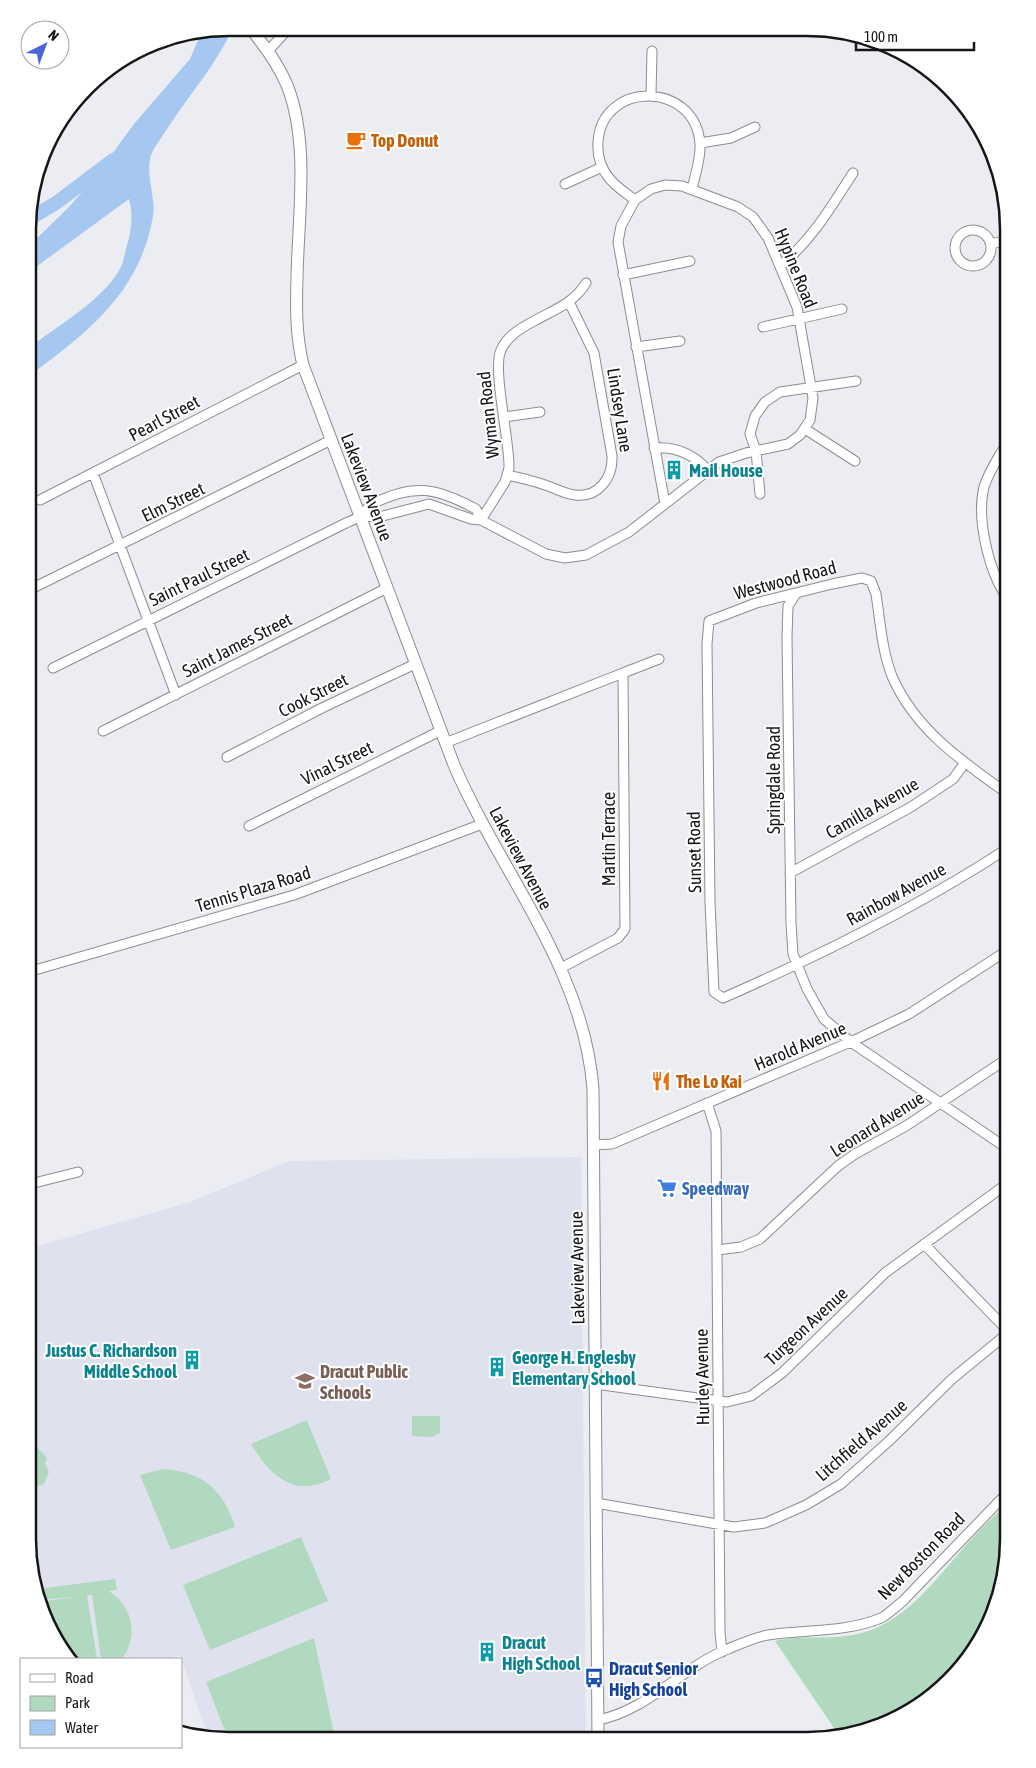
<svg xmlns="http://www.w3.org/2000/svg" width="1036" height="1768" font-family="'Asap Condensed',sans-serif">
  <style>
    .built { fill: #dfe2ee }
    .green { fill: #b0d9c0 }
    .water { fill: #a5c7f0 }
    .lines { fill: none; stroke-linecap: round; stroke-linejoin: round }
    .river { stroke: #a5c7f0; stroke-width: 14 }
    .minor-casing { stroke: #8c8d92; stroke-width: 11 }
    .major-casing { stroke: #8c8d92; stroke-width: 13 }
    .minor { stroke: #fff; stroke-width: 9 }
    .major { stroke: #fff; stroke-width: 11 }
    .labels { text-anchor: middle; dominant-baseline: central; stroke-width: 4; stroke-linejoin: round; paint-order: stroke }
    .food-label { font-size: 18px; font-weight: bold; fill: #c56008; stroke: #fff; text-anchor: start }
    .street-label { font-size: 18px; fill: #161618; stroke: #fff }
    .culture-label { font-size: 18px; font-weight: bold; fill: #0d838f; stroke: #fff; text-anchor: start }
    .shop-label { font-size: 18px; font-weight: bold; fill: #366cbe; stroke: #fff; text-anchor: start }
    .education-label { font-size: 18px; font-weight: bold; fill: #785e54; stroke: #fff; text-anchor: start }
    .transit-label { font-size: 18px; font-weight: bold; fill: #164399; stroke: #fff; text-anchor: start }
    .rim { fill: none; stroke: #161618; stroke-width: 2.5 }
  </style>
  <rect width="100%" height="100%" fill="#ecedf2"/>
  <path class="built" d="M 581,1157 L 586,1740 L 209,1739 L 180,1655 L 164,1659 L 68,1659 L 43,1616 L 28,1539 L 28,1249 L 190,1202 L 289,1161 Z"/>
  <path class="green" d="M 412,1416 L 440,1416 L 440,1433 L 432,1437 L 412,1436 Z
    M 307,1420 L 331,1479 C 293,1498 271,1476 251,1444 Z
    M 28,1439 L 44,1454 L 47,1459 L 45,1463 L 49,1472 L 44,1484 L 31,1489 L 28,1486 Z
    M 163,1469 C 202,1471 224,1490 235,1527 L 171,1550 L 140,1475 Z
    M 1008,1502 L 1008,1553 L 993,1616 L 967,1661 L 929,1699 L 884,1725 L 838,1734 L 775,1641 C 803,1634 833,1641 862,1633 C 905,1621 932,1584 960,1552 C 975,1534 992,1518 1008,1502 Z
    M 301,1537 L 328,1601 L 210,1650 L 183,1585 Z
    M 115,1579 L 117,1590 L 109,1591 C 133,1607 139,1636 122,1659 L 101,1659 L 92,1595 L 40,1600 L 37,1589 Z
    M 87,1595 L 97,1659 L 68,1659 L 43,1616 L 40,1602 Z
    M 314,1638 L 335,1739 L 232,1739 L 223,1726 L 206,1682 Z"/>
  <path class="water" d="M 233,28 C 216,65 189,95 167,129 C 162,137 154,147 151,155 C 145,175 156,196 153,216 C 140,293 87,333 29,376 L 29,348 C 57,326 105,299 121,267 C 124,260 125,252 127,245 C 132,230 133,214 129,199 L 29,272 L 29,246 L 69,207 L 95,177 L 134,124 L 190,59 L 201,33 Z"/>
  <g class="lines">
    <path class="river" d="M 29,219 L 56,203 L 113,160"/>
    <defs>
      <path id="minor" d="M 268,51 L 289,28
        M 651,95 L 652,51
        M 700,143 L 731,138 L 755,127
        M 565,184 L 602,167
        M 635,200 C 626,193 616,187 609,178 C 601,168 597,155 598,142 C 602,80 696,81 700,144 C 701,159 695,175 692,189
        M955 248a18 18 0 1 1 36 0a18 18 0 1 1-36 0Z
        M 991,244 L 1008,240
        M 780,266 C 812,240 831,207 853,173
        M 623,275 L 690,261
        M 763,327 L 842,309
        M 636,347 L 680,341
        M 504,417 L 540,412
        M 805,429 L 855,461
        M 654,448 C 676,446 693,454 708,470
        M 93,473 L 176,695
        M 508,475 C 520,478 531,480 542,484 C 553,487 564,494 575,495 C 598,498 613,478 612,456 L 594,353 L 569,302
        M 760,494 L 756,451 L 750,434 L 755,416 L 765,402 L 780,392 L 856,381
        M 40,500 L 303,365
        M 360,516 L 379,517 L 429,504 L 471,519 L 481,520 L 546,554 L 565,558 L 586,555 L 629,532 L 719,462 L 746,453 L 788,444 L 800,435 L 810,420 L 813,398 L 797,307 L 768,238 L 753,217 L 738,207 L 682,186 L 665,185 L 651,189 L 635,200 L 621,226 L 618,242 L 665,504
        M 481,520 L 505,482 L 509,468 C 510,442 492,369 501,350 C 507,336 521,328 534,321 C 554,310 574,303 586,283
        M 29,590 L 331,440
        M 795,595 L 788,606 L 787,637 L 791,923 L 793,954 L 807,989 L 824,1019 L 851,1042 L 1008,1149
        M 1008,599 C 989,573 976,519 984,487 C 989,471 999,456 1008,442
        M 53,668 L 346,523 C 351,521 356,519 360,516 C 365,512 368,506 374,503 C 415,483 437,488 476,509 L 481,520
        M 623,673 L 659,659
        M 103,731 L 387,588
        M 445,743 L 623,673 L 625,929 L 618,938 L 561,968
        M 227,757 L 322,708 L 415,664
        M 249,826 L 440,731
        M 1008,848 C 918,907 821,955 723,998 L 714,992 L 710,902 L 707,644 L 709,621 L 756,603 L 832,584 L 862,578 L 871,581 L 876,594 C 880,620 882,651 892,676 C 915,730 963,762 1008,794
        M 790,873 L 911,807 L 953,779 L 964,764
        M 28,972 L 294,895 L 482,824
        M 707,1103 L 716,1131 L 720,1632 L 722,1652
        M 593,1145 L 612,1144 L 855,1040 L 909,1014 L 1008,950
        M 30,1184 L 78,1172
        M 924,1244 L 1008,1331
        M 717,1250 L 741,1247 L 760,1239 L 838,1166 L 855,1154 L 906,1126 L 1008,1058
        M 595,1384 L 727,1402 L 751,1396 L 782,1373 L 885,1273 L 1008,1183
        M 596,1503 L 734,1527 L 765,1523 L 806,1505 L 841,1484 L 889,1441 L 952,1379 L 1008,1333
        M 598,1720 C 647,1711 682,1667 728,1649 C 740,1644 755,1637 768,1635 C 805,1629 845,1633 881,1618 C 888,1615 895,1607 902,1602 L 1008,1492"/>
      <path id="major" d="M 250,28 C 265,46 278,64 287,85 C 310,143 298,217 297,278 C 296,308 296,336 303,365 L 454,765 C 500,872 584,968 593,1089 L 598,1740"/>
    </defs>
    <use href="#minor" class="minor-casing"/>
    <use href="#major" class="major-casing"/>
    <use href="#minor" class="minor"/>
    <use href="#major" class="major"/>
  </g>
  <defs>
    <symbol id="cafe-bare" viewBox="-9 -9 18 18"><path d="M-5.5-4.5H6V0H3Q3 3.5 0 3.5H-2.5Q-5.5 3.5-5.5 0ZM3-3.2v2h1.7v-2ZM-6 4.5H4V6H-6Z" fill="#e8710a" stroke="#fff" stroke-width="2.5" paint-order="stroke"/></symbol>
    <symbol id="building-bare" viewBox="-9 -9 18 18"><path d="M-4-6H4V6H1V3H-1V6H-4ZM-2.5-4.3h1.7v1.8h-1.7ZM.8-4.3h1.7v1.8H.8ZM-2.5-1h1.7V.8h-1.7ZM.8-1h1.7V.8H.8Z" fill="#0f9aa8" stroke="#fff" stroke-width="2.5" paint-order="stroke"/></symbol>
    <symbol id="restaurant-bare" viewBox="-9 -9 18 18"><path d="M-5-6h1v4h1v-4h1v4h1v-4h1v5L-1.5 .5V6h-2V.5L-5-1ZM5-6V6H3V1.5H1.5Q1.5-4 5-6Z" fill="#e8710a" stroke="#fff" stroke-width="2.5" paint-order="stroke"/></symbol>
    <symbol id="supermarket-bare" viewBox="-9 -9 18 18"><path d="M-6-5.5h2.5l.6 2H6L4.5 2H-2.5L-4.4-4H-6ZM-1.5 3.2a1.3 1.3 0 1 0 .1 0ZM3 3.2a1.3 1.3 0 1 0 .1 0Z" fill="#3f7fe0" stroke="#fff" stroke-width="2.5" paint-order="stroke"/></symbol>
    <symbol id="school-bare" viewBox="-9 -9 18 18"><path d="M0-5L7-2L0 1L-7-2ZM-4 1L0 2.5L4 1V4Q0 6-4 4Z" fill="#8d6e63" stroke="#fff" stroke-width="2.5" paint-order="stroke"/></symbol>
    <symbol id="bus-bare" viewBox="-9 -9 18 18"><path d="M-5-6H5V4H4V6H2V4H-2V6H-4V4H-5ZM-3.5-4V0h7V-4ZM-3.5 1.2v1.5H-2V1.2ZM2 1.2v1.5H3.5V1.2Z" fill="#1a4fb4" stroke="#fff" stroke-width="2.5" paint-order="stroke"/></symbol>
  </defs>
  <g fill-rule="evenodd">
    <use href="#cafe-bare" x="342" y="126" width="28" height="28"/>
    <use href="#building-bare" x="660" y="456" width="28" height="28"/>
    <use href="#restaurant-bare" x="647" y="1067" width="28" height="28"/>
    <use href="#supermarket-bare" x="653" y="1174" width="28" height="28"/>
    <use href="#building-bare" x="178" y="1346" width="28" height="28"/>
    <use href="#building-bare" x="483" y="1353" width="28" height="28"/>
    <use href="#school-bare" x="291" y="1367" width="28" height="28"/>
    <use href="#building-bare" x="473" y="1638" width="28" height="28"/>
    <use href="#bus-bare" x="580" y="1664" width="28" height="28"/>
  </g>
  <g class="labels">
    <g class="food-label">
      <text x="371" y="140">Top Donut</text>
      <text x="676" y="1081">The Lo Kai</text>
    </g>
    <g class="street-label">
      <text transform="translate(796 268) rotate(68)">Hypine Road</text>
      <text transform="translate(620 410) rotate(81)">Lindsey Lane</text>
      <text transform="translate(488 415) rotate(-96)">Wyman Road</text>
      <text transform="translate(164 418) rotate(-28)">Pearl Street</text>
      <text transform="translate(367 487) rotate(69)">Lakeview Avenue</text>
      <text transform="translate(173 502) rotate(-26)">Elm Street</text>
      <text transform="translate(199 577) rotate(-26)">Saint Paul Street</text>
      <text transform="translate(785 580) rotate(-15)">Westwood Road</text>
      <text transform="translate(237 645) rotate(-27)">Saint James Street</text>
      <text transform="translate(313 695) rotate(-27)">Cook Street</text>
      <text transform="translate(337 763) rotate(-26)">Vinal Street</text>
      <text transform="translate(773 780) rotate(-90)">Springdale Road</text>
      <text transform="translate(872 808) rotate(-30)">Camilla Avenue</text>
      <text transform="translate(608 839) rotate(-90)">Martin Terrace</text>
      <text transform="translate(694 852) rotate(-91)">Sunset Road</text>
      <text transform="translate(521 858) rotate(62)">Lakeview Avenue</text>
      <text transform="translate(253 889) rotate(-17)">Tennis Plaza Road</text>
      <text transform="translate(896 894) rotate(-29)">Rainbow Avenue</text>
      <text transform="translate(800 1046) rotate(-23)">Harold Avenue</text>
      <text transform="translate(877 1124) rotate(-32)">Leonard Avenue</text>
      <text transform="translate(577 1268) rotate(-91)">Lakeview Avenue</text>
      <text transform="translate(806 1326) rotate(-43)">Turgeon Avenue</text>
      <text transform="translate(702 1377) rotate(-91)">Hurley Avenue</text>
      <text transform="translate(861 1440) rotate(-41)">Litchfield Avenue</text>
      <text transform="translate(921 1556) rotate(-45)">New Boston Road</text>
    </g>
    <g class="culture-label">
      <text x="689" y="470">Mail House</text>
      <text x="177" y="1350" text-anchor="end">Justus C. Richardson<tspan x="177" dy="21">Middle School</tspan></text>
      <text x="512" y="1357">George H. Englesby<tspan x="512" dy="21">Elementary School</tspan></text>
      <text x="502" y="1642">Dracut<tspan x="502" dy="21">High School</tspan></text>
    </g>
    <g class="shop-label">
      <text x="682" y="1188">Speedway</text>
    </g>
    <g class="education-label">
      <text x="320" y="1371">Dracut Public<tspan x="320" dy="21">Schools</tspan></text>
    </g>
    <g class="transit-label">
      <text x="609" y="1668">Dracut Senior<tspan x="609" dy="21">High School</tspan></text>
    </g>
  </g>
  <path d="M0 0H1036V1768H0ZM229 36H807A193 193 0 0 1 1000 229V1539A193 193 0 0 1 807 1732H229A193 193 0 0 1 36 1539V229A193 193 0 0 1 229 36Z" fill="#fff" fill-rule="evenodd"/>
  <path class="rim" d="M229 36H807A193 193 0 0 1 1000 229V1539A193 193 0 0 1 807 1732H229A193 193 0 0 1 36 1539V229A193 193 0 0 1 229 36Z"/>
  <rect x="20" y="1658" width="162" height="90" fill="#ffffff" stroke="#a2a2a3"/>
  <rect x="30" y="1674" width="25" height="8" fill="#ffffff" stroke="#a2a2a3"/>
  <text x="65" y="1683" font-size="15" fill="#161618">Road</text>
  <rect x="30" y="1696" width="25" height="15" fill="#b0d9c0" stroke="#a2a2a3"/>
  <text x="65" y="1708" font-size="15" fill="#161618">Park</text>
  <rect x="30" y="1720" width="25" height="15" fill="#a5c7f0" stroke="#a2a2a3"/>
  <text x="65" y="1733" font-size="15" fill="#161618">Water</text>
  <g transform="translate(45 45) rotate(42)"><circle r="24" fill="#ffffff" stroke="#a2a2a3"/>
  <path d="M0-4L9 19L0 12L-9 19Z" fill="#4b65d9"/>
  <text y="-8" font-size="14" font-weight="bold" text-anchor="middle" fill="#161618">N</text>
  </g>
  <path d="M856 42v8h118v-8" fill="none" stroke="#161618" stroke-width="2.5"/>
  <text x="864" y="42" font-size="15" fill="#161618" stroke="#ffffff" stroke-width="4" paint-order="stroke">100 m</text>
</svg>
